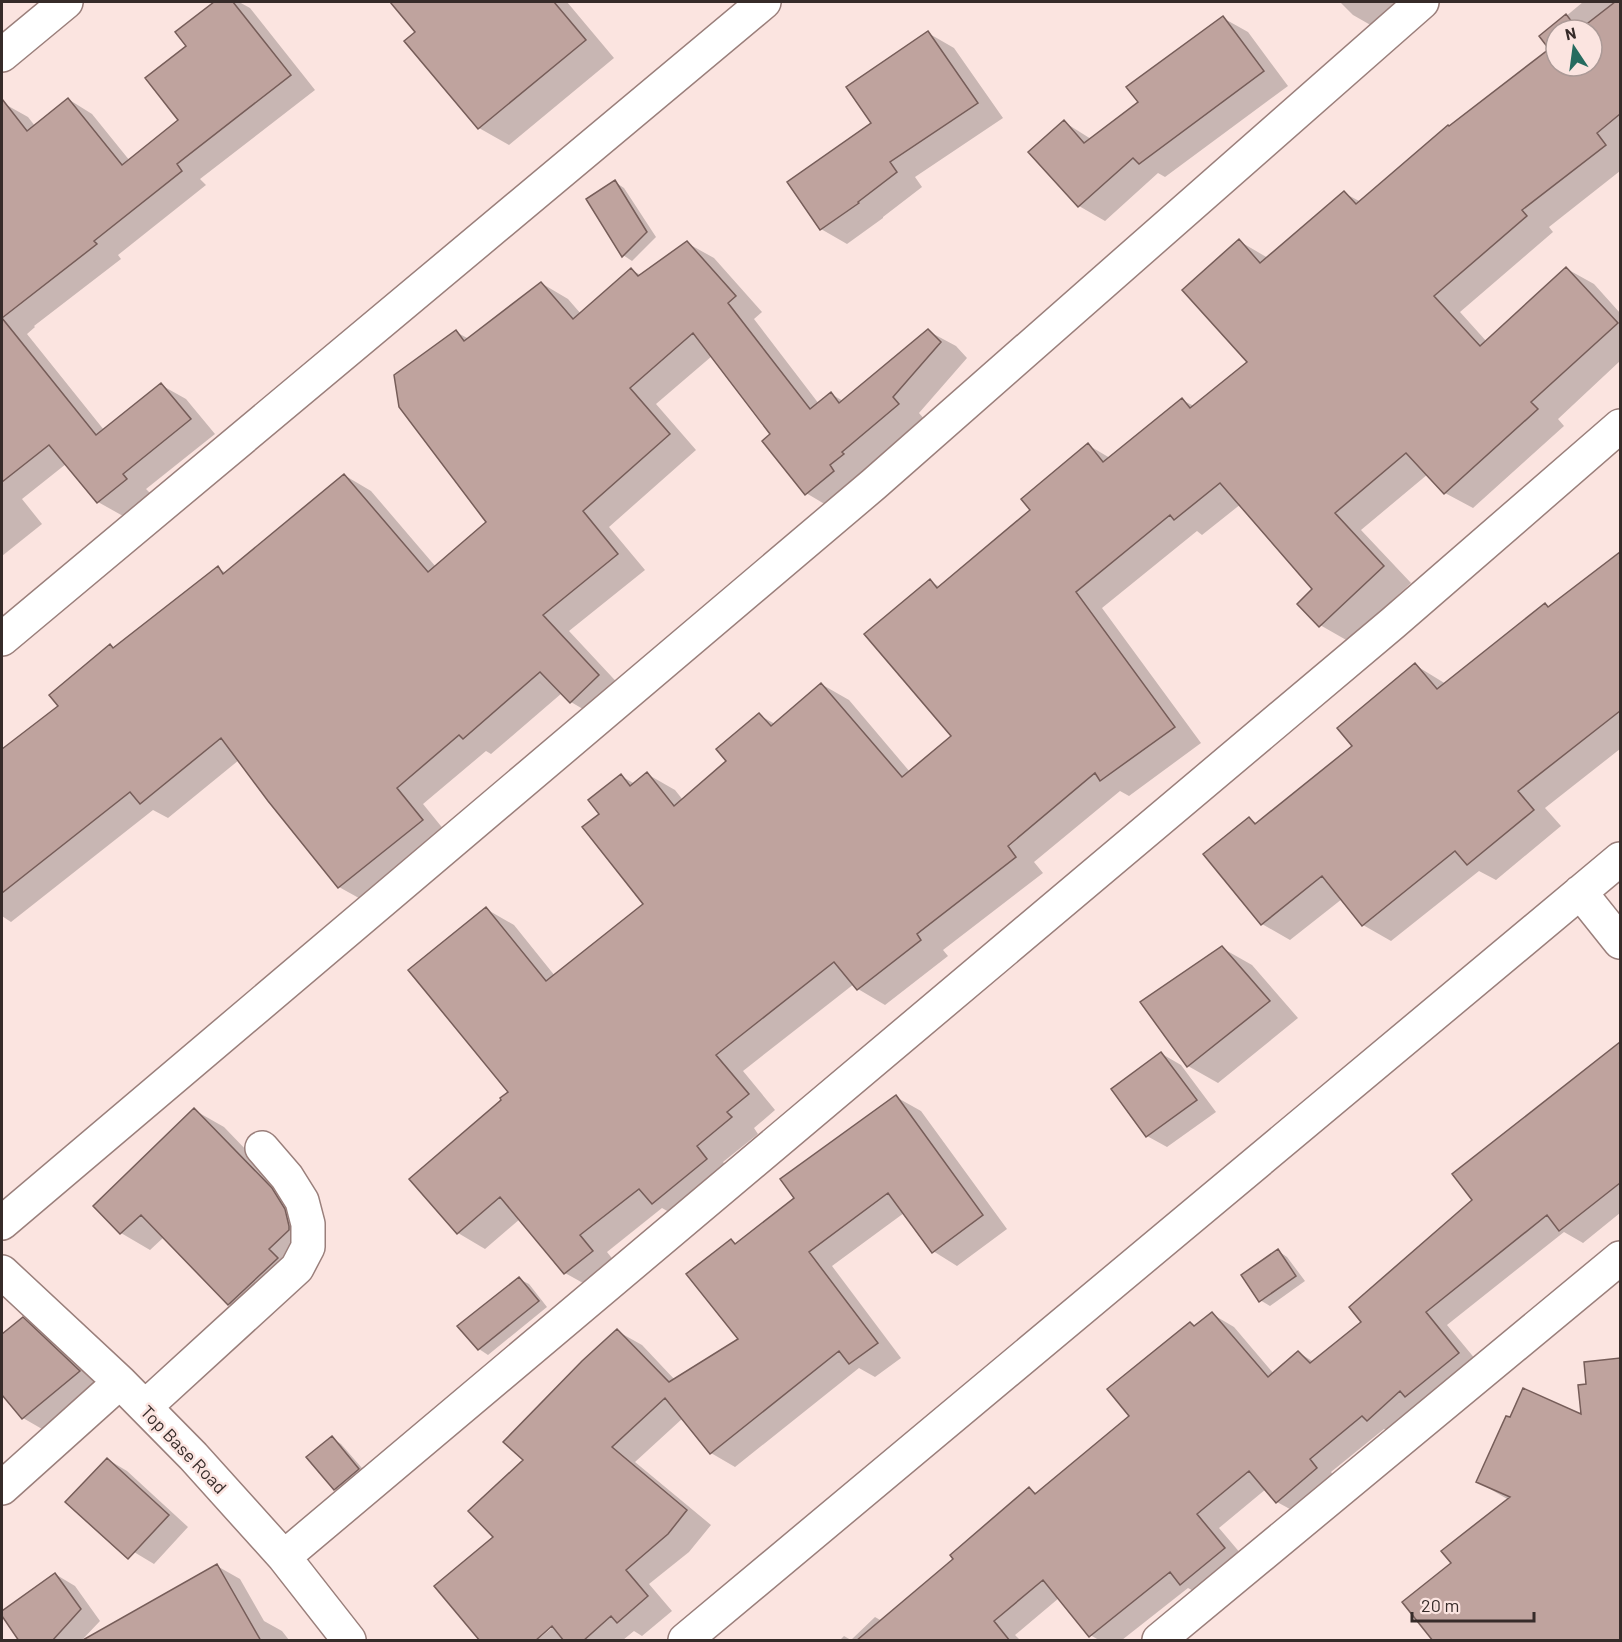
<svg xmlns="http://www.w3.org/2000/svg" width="1622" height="1642" font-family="Barlow,sans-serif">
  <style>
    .shadow { fill: #0003; fill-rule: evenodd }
    .building { fill: #bfa39e; stroke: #765d59; stroke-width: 1.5 }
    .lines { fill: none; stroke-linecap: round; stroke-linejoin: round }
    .minor-casing { stroke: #9a7f7b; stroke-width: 36 }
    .minor { stroke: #fff; stroke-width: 33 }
    .labels { text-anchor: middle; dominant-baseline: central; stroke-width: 5; stroke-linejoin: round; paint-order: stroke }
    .street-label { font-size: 18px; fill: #362b29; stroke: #fbe4e0 }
  </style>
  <rect width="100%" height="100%" fill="#fbe4e0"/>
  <path class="shadow" d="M 216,2 L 239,2 L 250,8 L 315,90 L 200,179 L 206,185 L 118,255 L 121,259 L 34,326 L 35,327 L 27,334 L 104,430 L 161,385 L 186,399 L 215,434 L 146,489 L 150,493 L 123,516 L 98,502 L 66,464 L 22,499 L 42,524 L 2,556 L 2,104 L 3,103 L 28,117 L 35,126 L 68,99 L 92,114 L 130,161 L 180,121 L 188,46 L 177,32 Z
    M 412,2 L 567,2 L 614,58 L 509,145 L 479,128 L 417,32 L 400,11 Z
    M 1340,2 L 1413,2 L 1381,31 L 1353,15 Z
    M 1583,2 L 1620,2 L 1620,171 L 1549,227 L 1553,232 L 1460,312 L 1487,342 L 1567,269 L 1594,284 L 1620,313 L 1620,361 L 1558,419 L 1564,426 L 1473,508 L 1445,493 L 1428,474 L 1361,530 L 1411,583 L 1348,641 L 1320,625 L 1314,589 L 1241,504 L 1202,535 L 1197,531 L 1102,608 L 1201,743 L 1129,796 L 1120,791 L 1034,862 L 1043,873 L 943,950 L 948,956 L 885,1005 L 858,989 L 854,984 L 743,1071 L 775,1110 L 754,1128 L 758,1134 L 723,1162 L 734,1176 L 681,1219 L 662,1208 L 607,1252 L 619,1267 L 592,1288 L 565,1273 L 520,1219 L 485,1249 L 458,1233 L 504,1100 L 510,1092 L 486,909 L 514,925 L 555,976 L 645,904 L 601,814 L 621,776 L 635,784 L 647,774 L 675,790 L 683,800 L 728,762 L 759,715 L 775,724 L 821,684 L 849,700 L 910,772 L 953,737 L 930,581 L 940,587 L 1032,510 L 1088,445 L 1110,458 L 1182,400 L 1194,406 L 1249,363 L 1239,241 L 1268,258 L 1344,193 L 1361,202 L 1551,49 L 1541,37 ZM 1556,30 L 1592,30 L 1592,66 L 1556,66 Z
    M 1223,18 L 1248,32 L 1288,86 L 1165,177 L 1158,173 L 1105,221 L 1079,206 L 1064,122 L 1091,139 L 1140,103 Z
    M 928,33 L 954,48 L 1003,118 L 915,177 L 922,187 L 883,217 L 883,218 L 847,244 L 821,229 L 874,124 Z
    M 615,182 L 624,188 L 656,237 L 632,261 L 623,255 Z
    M 687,243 L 714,258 L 762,312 L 754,319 L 819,404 L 831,394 L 843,401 L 928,331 L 956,346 L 967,358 L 919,413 L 925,420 L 833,509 L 806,493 L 773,434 L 712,356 L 656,404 L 696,450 L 609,527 L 645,570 L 569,631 L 625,691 L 598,718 L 571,702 L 562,693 L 491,754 L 486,751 L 423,804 L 449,836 L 366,902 L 339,887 L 239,760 L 168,818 L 153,810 L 11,922 L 2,916 L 2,751 L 60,706 L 110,646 L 114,648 L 218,568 L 226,573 L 344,475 L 371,491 L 436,567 L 488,522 L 456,332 L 469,339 L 541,283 L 568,299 L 581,314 L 631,270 L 641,275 Z
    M 1620,554 L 1620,749 L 1545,808 L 1561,826 L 1496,880 L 1479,871 L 1391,941 L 1363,925 L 1342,899 L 1290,940 L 1262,924 L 1250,819 L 1258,824 L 1355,746 L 1415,665 L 1446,684 L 1545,605 L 1549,608 Z
    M 1222,948 L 1252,965 L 1298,1018 L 1218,1083 L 1188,1066 Z
    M 1620,1044 L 1620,1213 L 1583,1243 L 1564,1232 L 1447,1325 L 1481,1366 L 1390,1432 L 1384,1429 L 1331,1472 L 1338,1481 L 1299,1514 L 1277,1502 L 1266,1489 L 1219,1528 L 1247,1561 L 1204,1597 L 1188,1588 L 1122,1640 L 1099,1640 L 1090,1635 L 1059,1598 L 1015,1635 L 1020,1640 L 918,1640 L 955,1560 L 1030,1489 L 1038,1494 L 1131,1417 L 1191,1323 L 1196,1327 L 1212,1314 L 1234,1327 L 1274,1374 L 1299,1353 L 1314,1362 L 1363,1322 L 1474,1201 L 1454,1174 Z
    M 1162,1054 L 1181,1065 L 1216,1112 L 1167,1147 L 1147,1136 L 1113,1090 Z
    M 896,1097 L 921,1111 L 1007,1229 L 957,1266 L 933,1251 L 904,1213 L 832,1266 L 901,1358 L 875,1377 L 859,1368 L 735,1467 L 711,1453 L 683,1418 L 635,1462 L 711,1525 L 689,1552 L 649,1584 L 672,1611 L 642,1636 L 634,1631 L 623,1640 L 537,1640 L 558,1623 L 495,1537 L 525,1460 L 617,1331 L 642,1345 L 675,1380 L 740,1340 L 731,1241 L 737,1244 L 796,1198 Z
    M 194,1110 L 224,1127 L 301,1207 L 314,1227 L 259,1321 L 229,1304 L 164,1237 L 150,1250 L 121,1233 Z
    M 1278,1251 L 1287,1257 L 1305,1281 L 1270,1306 L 1260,1300 Z
    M 519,1279 L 529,1284 L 547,1307 L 488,1355 L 479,1349 Z
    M 23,1319 L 43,1330 L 99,1383 L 42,1429 L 23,1418 L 2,1392 L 2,1336 Z
    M 1620,1403 L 1620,1640 L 1435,1640 L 1453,1564 L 1509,1500 L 1478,1482 L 1595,1424 Z
    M 332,1438 L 341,1444 L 368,1475 L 344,1495 L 335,1489 L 308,1457 Z
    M 107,1459 L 127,1471 L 188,1527 L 154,1564 L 134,1552 Z
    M 217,1566 L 240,1579 L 264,1621 L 282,1631 L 289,1640 L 84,1640 Z
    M 55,1574 L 75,1586 L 100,1621 L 82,1640 L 21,1640 L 2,1613 Z
    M 875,1617 L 894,1628 L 906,1640 L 840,1640 L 844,1636 L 851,1640 Z"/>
  <path class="building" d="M 214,2 L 233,2 L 291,75 L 177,164 L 182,171 L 94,241 L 97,244 L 2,318 L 96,435 L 161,383 L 191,419 L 123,474 L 127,479 L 97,503 L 49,445 L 2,482 L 2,99 L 27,131 L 68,98 L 122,165 L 178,120 L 145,78 L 186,46 L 175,32 Z
    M 390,2 L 554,2 L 586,40 L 478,129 L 404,41 L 415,32 Z
    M 1615,2 L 1620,2 L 1620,114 L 1597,133 L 1606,145 L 1522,210 L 1527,216 L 1434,296 L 1480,346 L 1566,267 L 1618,323 L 1531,402 L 1538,409 L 1444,494 L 1406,453 L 1335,513 L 1384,566 L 1319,627 L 1297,604 L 1312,589 L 1220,483 L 1174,520 L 1170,515 L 1076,592 L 1175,727 L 1100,781 L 1095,773 L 1008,846 L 1016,857 L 917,934 L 921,940 L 857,990 L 834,962 L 716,1055 L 749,1094 L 727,1112 L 732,1117 L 697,1146 L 707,1159 L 652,1204 L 639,1189 L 580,1235 L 593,1251 L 564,1274 L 500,1197 L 457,1234 L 409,1179 L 501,1100 L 500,1098 L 508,1092 L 408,970 L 486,907 L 546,981 L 643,904 L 582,827 L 599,814 L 588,800 L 621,774 L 630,786 L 647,772 L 674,806 L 726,761 L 716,749 L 759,713 L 771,726 L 821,683 L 902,777 L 951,736 L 864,634 L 930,579 L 937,588 L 1030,510 L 1021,499 L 1088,443 L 1103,462 L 1182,398 L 1190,408 L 1247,362 L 1182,290 L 1239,239 L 1260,263 L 1344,191 L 1356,204 L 1448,125 L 1449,126 L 1549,49 L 1539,36 L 1566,14 L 1578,30 L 1556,30 L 1556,66 L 1592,66 L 1592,30 L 1579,30 Z
    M 1223,16 L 1264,71 L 1139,164 L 1133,158 L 1078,207 L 1028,152 L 1064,120 L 1084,143 L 1138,102 L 1126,87 Z
    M 928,31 L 978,103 L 890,162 L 897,172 L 858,202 L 859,203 L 820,230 L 787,182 L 871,123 L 846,87 Z
    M 615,180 L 647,232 L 622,257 L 586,199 Z
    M 687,241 L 736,296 L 728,303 L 810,409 L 831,392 L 839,403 L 928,329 L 941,342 L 893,397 L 899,404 L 842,452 L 844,454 L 830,465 L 834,471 L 805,495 L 762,441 L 770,434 L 693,333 L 630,388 L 670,434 L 583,511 L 618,554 L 543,615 L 599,675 L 570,703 L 540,672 L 463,739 L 459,735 L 397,788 L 423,820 L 338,888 L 268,801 L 221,738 L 140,804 L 130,792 L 2,893 L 2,749 L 58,706 L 49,695 L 110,644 L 113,648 L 218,566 L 223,574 L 344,474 L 428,572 L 486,522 L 399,407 L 394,375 L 456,330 L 464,341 L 541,282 L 573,319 L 631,268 L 638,276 Z
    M 1620,552 L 1620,711 L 1518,791 L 1534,810 L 1467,865 L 1455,851 L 1362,926 L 1322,876 L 1261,925 L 1203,854 L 1249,817 L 1255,824 L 1352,746 L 1337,728 L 1415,663 L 1437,689 L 1545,603 L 1548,607 Z
    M 1222,946 L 1270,1001 L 1187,1067 L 1140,1002 Z
    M 1620,1042 L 1620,1183 L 1559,1231 L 1547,1215 L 1426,1312 L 1459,1353 L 1405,1397 L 1400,1391 L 1367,1421 L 1362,1416 L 1310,1459 L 1317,1468 L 1276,1503 L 1249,1471 L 1197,1514 L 1225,1548 L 1180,1585 L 1170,1572 L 1089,1637 L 1043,1580 L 994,1621 L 1010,1641 L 856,1641 L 953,1559 L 950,1555 L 1029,1487 L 1035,1494 L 1129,1416 L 1107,1389 L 1190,1322 L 1194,1326 L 1212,1312 L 1268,1377 L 1298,1351 L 1310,1363 L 1361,1322 L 1349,1307 L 1472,1200 L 1452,1174 Z
    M 1161,1052 L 1197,1100 L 1146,1137 L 1111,1089 Z
    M 896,1095 L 983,1215 L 932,1253 L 888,1193 L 809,1252 L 878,1343 L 849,1364 L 839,1351 L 710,1454 L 665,1398 L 612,1447 L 687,1510 L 668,1534 L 626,1570 L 648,1596 L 617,1623 L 611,1616 L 583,1641 L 564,1641 L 552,1626 L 535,1641 L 480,1641 L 434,1586 L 493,1537 L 468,1511 L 523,1460 L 503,1442 L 582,1361 L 617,1329 L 669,1382 L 738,1339 L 686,1274 L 731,1239 L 735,1244 L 794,1198 L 780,1179 Z
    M 194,1108 L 272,1188 L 285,1209 L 289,1226 L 289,1230 L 269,1249 L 278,1258 L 228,1305 L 141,1215 L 120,1234 L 93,1206 Z
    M 1278,1249 L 1296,1276 L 1259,1302 L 1241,1275 Z
    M 519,1277 L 539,1301 L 478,1350 L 457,1326 Z
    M 23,1317 L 80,1371 L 22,1419 L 2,1395 L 2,1334 Z
    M 1620,1358 L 1620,1641 L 1433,1641 L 1402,1602 L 1451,1563 L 1441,1551 L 1510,1497 L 1476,1482 L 1506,1416 L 1510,1417 L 1523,1388 L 1581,1414 L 1578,1385 L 1586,1384 L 1584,1362 Z
    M 332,1436 L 359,1469 L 334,1490 L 306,1457 Z
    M 107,1458 L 169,1515 L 128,1559 L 65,1502 Z
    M 217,1564 L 261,1641 L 81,1641 Z
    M 55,1573 L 81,1609 L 52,1641 L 19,1641 L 2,1616 L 2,1611 Z"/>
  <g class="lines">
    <defs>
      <path id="minor" d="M 2,55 L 66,2
        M 2,639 L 764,2
        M 1580,892 L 1620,942
        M 2,1223 L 874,484 L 1422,2
        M 2,1272 L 120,1382 L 193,1456 L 284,1557 L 349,1640
        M 145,1407 L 297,1268 L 308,1247 L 308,1224 L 302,1201 L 287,1177 L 262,1148
        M 2,1488 L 120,1382
        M 284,1557 L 1393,623 L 1620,426
        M 685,1640 L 1620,859
        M 1159,1640 L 1620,1258"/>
    </defs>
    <use href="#minor" class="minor-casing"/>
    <use href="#minor" class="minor"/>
  </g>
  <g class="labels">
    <g class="street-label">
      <text transform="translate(184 1449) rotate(46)">Top Base Road</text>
    </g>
  </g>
  <rect width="1622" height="1642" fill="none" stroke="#362b29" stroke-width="6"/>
  <g transform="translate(1574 48) rotate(347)"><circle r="28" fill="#fbe4e0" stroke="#ac9a97" stroke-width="1.5"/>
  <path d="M0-4.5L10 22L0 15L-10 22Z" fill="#266b5f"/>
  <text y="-9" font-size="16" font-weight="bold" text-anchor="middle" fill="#362b29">N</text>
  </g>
  <path d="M1412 1612v9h122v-9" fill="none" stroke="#362b29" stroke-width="3"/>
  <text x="1421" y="1612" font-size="18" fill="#362b29" stroke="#fbe4e0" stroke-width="4.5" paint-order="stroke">20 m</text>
</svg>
